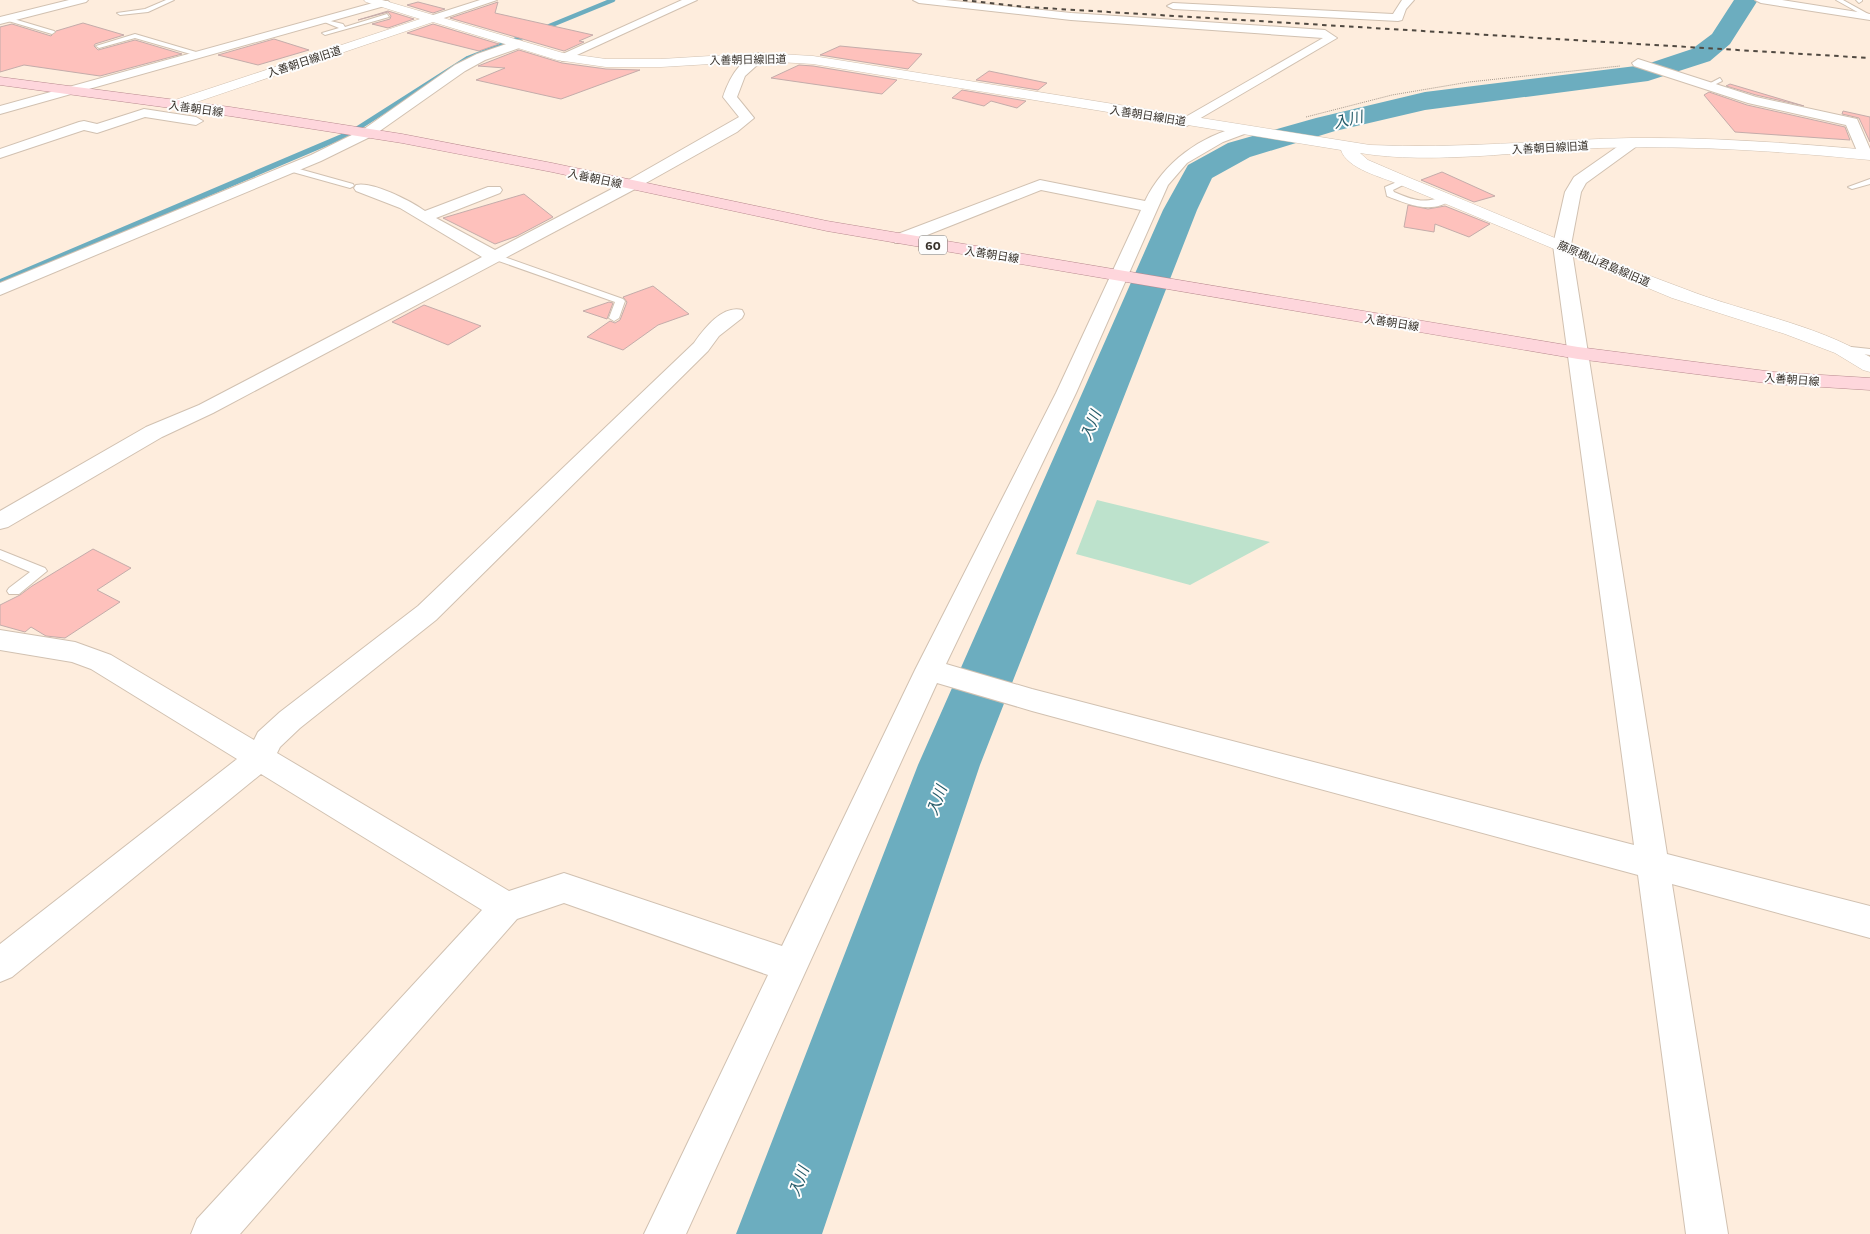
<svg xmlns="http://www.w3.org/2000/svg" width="1870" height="1234" font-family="Commissioner,'Noto Sans JP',sans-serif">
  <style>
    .green { fill: #bde2cc }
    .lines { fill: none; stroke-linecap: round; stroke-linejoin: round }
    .stream-far1 { stroke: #6cadbf; stroke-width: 4.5 }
    .stream { stroke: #6cadbf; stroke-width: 5.5 }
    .river { fill: #6cadbf; fill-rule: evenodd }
    .building { fill: #fec1bc; stroke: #c4acaa }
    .service-casing { stroke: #d1c1b1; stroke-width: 2 }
    .minor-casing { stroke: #d1c1b1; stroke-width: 2 }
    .tertiary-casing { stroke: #d1c1b1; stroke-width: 1 }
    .primary-casing { stroke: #b88a8f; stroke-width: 1 }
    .path { stroke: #a5998d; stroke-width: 1; stroke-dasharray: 1 1; stroke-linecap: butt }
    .service { fill: #fff; fill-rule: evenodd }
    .minor { fill: #fff; fill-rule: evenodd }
    .tertiary { fill: #fff; fill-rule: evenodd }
    .primary { fill: #fed6dc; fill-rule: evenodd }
    .rail { stroke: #504941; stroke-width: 2; stroke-dasharray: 4.5 4.5; stroke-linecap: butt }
    .labels { text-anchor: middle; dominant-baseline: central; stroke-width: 4; stroke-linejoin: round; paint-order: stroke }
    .far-street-label { font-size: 11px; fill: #37312a; stroke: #fdfdfd }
    .shield { fill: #fdfdfd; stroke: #726e69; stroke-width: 1 }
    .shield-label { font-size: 12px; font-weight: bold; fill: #37312a }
    .water-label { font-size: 15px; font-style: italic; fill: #265c6a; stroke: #fdfdfd }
  </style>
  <rect width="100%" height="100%" fill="#feeddd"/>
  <path class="green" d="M 1097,500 L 1105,502 L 1270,542 L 1190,585 L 1076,554 Z"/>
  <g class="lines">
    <path class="stream-far1" d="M 542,29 L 613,0
      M 344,137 L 468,58 L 530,34"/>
    <path class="stream" d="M 0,282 L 346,135"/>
    <path class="river" d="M 1734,0 L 1758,0 L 1730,44 L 1710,61 L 1648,81 L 1425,110 L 1335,131 L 1250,157 L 1212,178 L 1197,210 L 980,765 L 822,1234 L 736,1234 L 918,765 L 1163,210 L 1188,165 L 1228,143 L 1316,118 L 1425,92 L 1644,65 L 1692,49 L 1712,34 Z"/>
  </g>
  <path class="building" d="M 418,2 L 445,9 L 433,13 L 407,5 Z
    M 498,2 L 495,13 L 593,35 L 579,41 L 584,42 L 564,51 L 450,18 Z
    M 388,11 L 414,19 L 388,28 L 372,24 L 390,19 L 391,16 L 388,12 L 358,20 Z
    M 83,23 L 124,35 L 95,44 L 94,46 L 98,50 L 135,40 L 182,54 L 100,76 L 24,65 L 0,72 L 0,27 L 12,24 L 51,36 L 56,31 Z
    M 433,24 L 499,44 L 479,51 L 407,33 Z
    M 274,39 L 309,50 L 258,65 L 218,55 Z
    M 840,46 L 922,54 L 908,69 L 820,55 Z
    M 519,50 L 562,63 L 606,69 L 640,70 L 561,99 L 476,80 L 505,68 L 478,66 Z
    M 799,65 L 813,66 L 897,80 L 882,94 L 771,78 Z
    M 989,71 L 1047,83 L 1038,90 L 976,80 Z
    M 1730,84 L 1804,106 L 1756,95 L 1726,86 Z
    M 962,90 L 1026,101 L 1017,108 L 991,101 L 984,106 L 952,98 Z
    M 1709,92 L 1747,105 L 1845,127 L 1850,140 L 1735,132 L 1704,95 Z
    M 1843,111 L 1870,117 L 1870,142 L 1859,118 L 1842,114 Z
    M 1442,172 L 1495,196 L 1474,202 L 1421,180 Z
    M 524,194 L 553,217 L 517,236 L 495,244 L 443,218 Z
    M 1408,205 L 1428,209 L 1445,206 L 1490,224 L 1469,237 L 1435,224 L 1434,232 L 1404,227 Z
    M 653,286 L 689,314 L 658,325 L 623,350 L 587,337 L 610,321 L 615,323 L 620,320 L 627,302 L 623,297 Z
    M 609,302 L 613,303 L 607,319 L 583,311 Z
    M 424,305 L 481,326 L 448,345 L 392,322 Z
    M 93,549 L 131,568 L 97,590 L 120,602 L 65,638 L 46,636 L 31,627 L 25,632 L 0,625 L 0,605 L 20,595 L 32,586 Z"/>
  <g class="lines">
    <defs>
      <path id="service" d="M 166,0 L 174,0 L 148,12 L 120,15 L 117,13 L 145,9 Z
        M 1836,0 L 1843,0 L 1870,15 L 1870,19 Z
        M 1856,0 L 1862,0 L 1862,1 L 1859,3 Z
        M 387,14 L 389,17 L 325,35 L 322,33 L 339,28 L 322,21 L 322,19 L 343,24 L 345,27 Z
        M 7,17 L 54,31 L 55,32 L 52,34 L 5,20 Z
        M 135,34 L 203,54 L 204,55 L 201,57 L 135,38 L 99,48 L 96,46 Z
        M 1720,78 L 1722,81 L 1708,88 L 1703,87 Z
        M 292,167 L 353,184 L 354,186 L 350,188 L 289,171 L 288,169 Z
        M 1404,179 L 1408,181 L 1407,183 L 1393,190 L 1394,192 C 1417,202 1424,203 1448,196 L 1452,199 C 1433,215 1407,204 1387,196 L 1385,187 Z
        M 1870,179 L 1870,184 L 1852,189 L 1848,187 Z
        M 490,254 L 496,254 L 623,299 L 625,301 L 619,318 L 614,321 L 609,318 L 615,302 L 490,258 Z
        M 1842,346 L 1870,349 L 1870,355 L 1838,351 L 1837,349 Z
        M 0,550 L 45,568 L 47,571 L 19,594 L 9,594 L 7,591 L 9,588 L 30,572 L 0,559 Z"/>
      <path id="minor" d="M 69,0 L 88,0 L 86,2 L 0,24 L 0,17 Z
        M 480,0 L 497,0 L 438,20 L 430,20 L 428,18 L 430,16 Z
        M 682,0 L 697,0 L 566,60 L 562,61 L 556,57 Z
        M 913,0 L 945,0 L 1071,13 L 1325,30 L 1337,38 L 1187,126 L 1182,125 L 1180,122 L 1182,119 L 1323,38 L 1071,20 L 919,3 Z
        M 1402,0 L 1414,0 L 1406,9 L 1402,20 L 1398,21 L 1173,9 L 1167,6 L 1173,3 L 1393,14 Z
        M 1755,0 L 1782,0 L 1870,14 L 1870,20 L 1761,3 Z
        M 380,1 L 388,1 L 390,3 L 388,5 L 0,114 L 0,106 Z
        M 518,40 L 522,41 L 524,44 L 522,47 L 485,60 L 465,71 L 374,135 L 321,161 L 0,295 L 0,283 L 311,155 L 364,129 L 455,65 L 477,54 Z
        M 760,53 L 766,57 L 745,76 L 737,97 L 754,118 L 737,132 L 637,188 L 213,413 L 162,437 L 8,527 L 0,529 L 0,511 L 146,427 L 199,405 L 482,257 L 400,208 L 356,191 L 354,188 L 356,185 C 372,181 411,201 425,211 L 488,187 L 500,187 L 502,190 L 500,193 L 436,218 L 495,250 L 625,182 L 739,117 L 723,97 C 729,79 740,58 760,53 Z
        M 1638,59 L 1756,97 L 1857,119 L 1870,149 L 1870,158 L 1860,158 L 1846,125 L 1748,103 L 1634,66 L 1632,63 Z
        M 144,109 L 196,117 L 203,121 L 196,125 L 145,117 L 97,133 L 84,130 L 0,158 L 0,149 L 79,122 L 84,121 L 97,124 Z
        M 1242,126 L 1247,127 L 1249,130 L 1247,133 L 1223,142 L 1187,163 L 1168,185 L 1076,393 L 946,664 L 1032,689 L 1634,845 L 1553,245 L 1565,192 L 1574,177 L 1627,140 L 1637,140 L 1639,143 L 1637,146 L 1586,183 L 1581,192 L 1571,245 L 1667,854 L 1870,906 L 1870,938 L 1672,884 L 1728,1234 L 1686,1234 L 1638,875 L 1032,711 L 937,683 L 686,1234 L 644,1234 L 768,975 L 564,903 L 517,919 L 240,1234 L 191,1234 L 197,1219 L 482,910 L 261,774 L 12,977 L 0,982 L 0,944 L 237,759 L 91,669 L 72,662 L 0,650 L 0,630 L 75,642 L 111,655 L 254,740 L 258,732 L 280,712 L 418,606 L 694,343 C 704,329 722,305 742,310 L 744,314 L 742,318 L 719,336 L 708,351 L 436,620 L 300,728 L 280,747 L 277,753 L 509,891 L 564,873 L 782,946 L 915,670 L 1056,393 L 1141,210 L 1041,190 L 907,243 L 895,243 L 893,239 L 895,235 L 1040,180 L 1145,201 C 1164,162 1200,136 1242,126 Z"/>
      <path id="tertiary" d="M 364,0 L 382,0 L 563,53 L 606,59 L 661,59 L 760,53 L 813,56 L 1370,145 C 1457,149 1544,140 1631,138 C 1711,137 1791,143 1870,150 L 1870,160 C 1779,151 1689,145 1598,148 C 1523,151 1432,165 1360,153 L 1368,160 L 1410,178 C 1501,215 1592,255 1685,289 C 1746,313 1813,323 1870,357 L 1870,372 L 1863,370 L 1835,353 L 1785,334 L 1672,298 L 1398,184 C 1382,177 1347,169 1341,150 L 813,64 L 760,61 L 661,67 L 606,67 L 557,60 L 433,22 L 179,108 L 169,108 L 167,105 L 169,102 L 420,19 L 366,2 Z"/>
      <path id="primary" d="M 0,77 L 230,107 L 402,134 L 552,163 L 827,221 L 1578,347 L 1774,372 L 1870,378 L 1870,390 L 1774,384 L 1578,359 L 827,231 L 552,172 L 402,143 L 230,116 L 0,85 Z"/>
    </defs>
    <use href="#service" class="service-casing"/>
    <use href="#minor" class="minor-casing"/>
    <use href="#tertiary" class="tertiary-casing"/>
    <use href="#primary" class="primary-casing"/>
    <path class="path" d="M 1306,117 L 1392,95 L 1469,82 L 1620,66"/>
    <use href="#service" class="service"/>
    <use href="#minor" class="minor"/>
    <use href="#tertiary" class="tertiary"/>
    <use href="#primary" class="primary"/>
    <path class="rail" d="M 963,0 L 1026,7 L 1870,58"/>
  </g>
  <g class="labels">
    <g class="far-street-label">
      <text transform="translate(748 59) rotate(-1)">入善朝日線旧道</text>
      <text transform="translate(304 61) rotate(-18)">入善朝日線旧道</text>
      <text transform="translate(196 108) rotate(8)">入善朝日線</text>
      <text transform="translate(1148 115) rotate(9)">入善朝日線旧道</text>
      <text transform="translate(1550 147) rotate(-3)">入善朝日線旧道</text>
      <text transform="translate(595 178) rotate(12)">入善朝日線</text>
      <text transform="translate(992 254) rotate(9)">入善朝日線</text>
      <text transform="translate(1604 263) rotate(23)">藤原横山君島線旧道</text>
      <text transform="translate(1392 322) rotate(9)">入善朝日線</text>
      <text transform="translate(1792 379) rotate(4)">入善朝日線</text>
    </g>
    <rect class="shield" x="919" y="235.5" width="28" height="19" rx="4"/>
    <g class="shield-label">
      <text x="933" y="245">60</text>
    </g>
    <g class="water-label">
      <text transform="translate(1348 119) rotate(-13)">入川</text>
      <text transform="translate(1090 425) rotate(-68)">入川</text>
      <text transform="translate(936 800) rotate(-70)">入川</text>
      <text transform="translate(798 1181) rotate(-70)">入川</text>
    </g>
  </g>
</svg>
